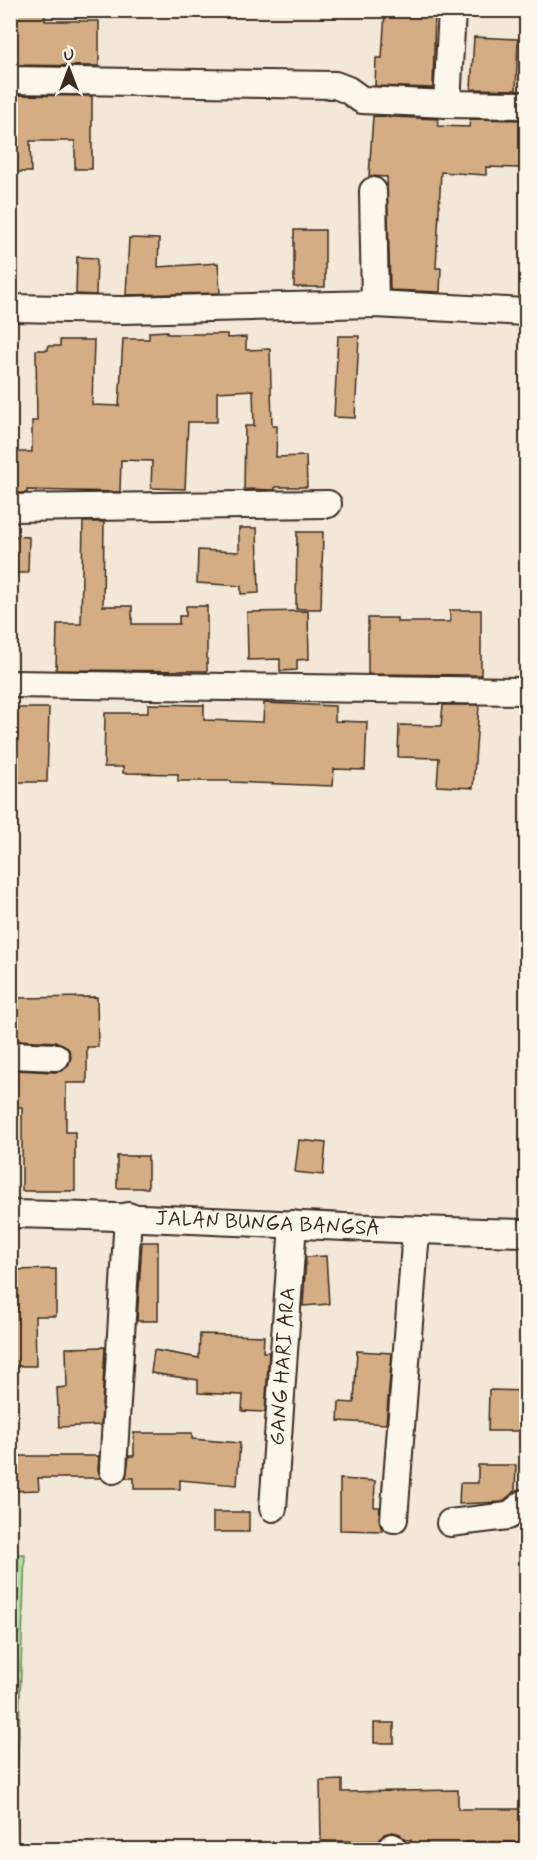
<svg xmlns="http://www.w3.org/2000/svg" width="537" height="1860" font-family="Mynerve,sans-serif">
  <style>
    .green { fill: #a9dfa2; stroke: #728460; stroke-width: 1.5 }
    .building { fill: #d4ad85; stroke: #3b2a1e; stroke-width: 1.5 }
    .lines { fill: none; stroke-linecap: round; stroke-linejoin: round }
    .minor-casing { stroke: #3b2a1e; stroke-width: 30 }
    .minor { stroke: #fbf7ec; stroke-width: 26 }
    .labels { text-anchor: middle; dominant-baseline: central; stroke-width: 4.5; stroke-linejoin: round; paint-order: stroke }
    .street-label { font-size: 21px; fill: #3b2a1e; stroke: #fbf7ec }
  </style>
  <rect width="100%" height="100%" fill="#f3e8d7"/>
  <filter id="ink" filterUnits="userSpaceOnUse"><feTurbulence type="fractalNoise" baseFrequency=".0167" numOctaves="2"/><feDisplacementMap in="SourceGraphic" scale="12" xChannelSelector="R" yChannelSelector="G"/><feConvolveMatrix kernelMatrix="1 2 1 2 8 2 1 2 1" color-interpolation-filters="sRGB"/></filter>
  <g filter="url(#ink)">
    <path class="green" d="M 10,1554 L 25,1554 L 15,1844 L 10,1844 Z"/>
    <path class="building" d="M 10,10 L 45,10 L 45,21 L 99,21 L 99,66 L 10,65 Z
      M 409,10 L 435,10 L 433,88 L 375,86 L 376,58 L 382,58 L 385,11 L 409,12 Z
      M 474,37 L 518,39 L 516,90 L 471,89 Z
      M 10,95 L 92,96 L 92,169 L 75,169 L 75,141 L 30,141 L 31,172 L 10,172 Z
      M 373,116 L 438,119 L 438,126 L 469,127 L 470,119 L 522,120 L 520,168 L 486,167 L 486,175 L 441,172 L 436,268 L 441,268 L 440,292 L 390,290 L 387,177 L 369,176 Z
      M 294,230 L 325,230 L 325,287 L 294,287 Z
      M 129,238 L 159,239 L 158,267 L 218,263 L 220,293 L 126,295 Z
      M 77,257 L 97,258 L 96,295 L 76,294 Z
      M 167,331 L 167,334 L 227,334 L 227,338 L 246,337 L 246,350 L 270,349 L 272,426 L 277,426 L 276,457 L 306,456 L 307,487 L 275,487 L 275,490 L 244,489 L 245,426 L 254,426 L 253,390 L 217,392 L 217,422 L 188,422 L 185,489 L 151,488 L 152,461 L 121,460 L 120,492 L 27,490 L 27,493 L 10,493 L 10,452 L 32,452 L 32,421 L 37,421 L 36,350 L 48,350 L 48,346 L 60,346 L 60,340 L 94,340 L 92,405 L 119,406 L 123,339 L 149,339 L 149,332 Z
      M 338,336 L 359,336 L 355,418 L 334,417 Z
      M 83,522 L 104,522 L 103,606 L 132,606 L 132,624 L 179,624 L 179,616 L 186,616 L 186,606 L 207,606 L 207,671 L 56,670 L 57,624 L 81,624 Z
      M 239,528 L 257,528 L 259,593 L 241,594 L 241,586 L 197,583 L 198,550 L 239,552 Z
      M 297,532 L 323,532 L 321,609 L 296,609 Z
      M 10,536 L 29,537 L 28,573 L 10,573 Z
      M 450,610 L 481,610 L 481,675 L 368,674 L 368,618 L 397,618 L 397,622 L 450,622 Z
      M 308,611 L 309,659 L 297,660 L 297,670 L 280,671 L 280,659 L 248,660 L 247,612 Z
      M 264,703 L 335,706 L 335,721 L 367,722 L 365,770 L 334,769 L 333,786 L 231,782 L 231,781 L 178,781 L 178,774 L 123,773 L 123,767 L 104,767 L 105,713 L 148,713 L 148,704 L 204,705 L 204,720 L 263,722 Z
      M 443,705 L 479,705 L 473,788 L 437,786 L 439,758 L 398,757 L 399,725 L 441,726 Z
      M 16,708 L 49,708 L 47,782 L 10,782 L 10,717 L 16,717 Z
      M 97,997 L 98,1047 L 87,1047 L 87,1083 L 66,1083 L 66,1132 L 75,1132 L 75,1191 L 22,1191 L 22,1107 L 14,1107 L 14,1070 L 55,1072 L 62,1071 L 68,1066 L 71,1057 L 69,1050 L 64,1045 L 57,1042 L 16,1040 L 15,998 Z
      M 299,1140 L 326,1143 L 323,1175 L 295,1172 Z
      M 117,1156 L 148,1156 L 148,1188 L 117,1188 Z
      M 142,1242 L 158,1242 L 158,1321 L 137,1321 Z
      M 326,1256 L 329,1304 L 303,1306 L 306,1257 Z
      M 56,1269 L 56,1316 L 35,1316 L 36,1366 L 10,1366 L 10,1270 Z
      M 200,1334 L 264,1336 L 263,1352 L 269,1352 L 265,1412 L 242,1411 L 243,1395 L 198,1393 L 198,1380 L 151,1373 L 154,1350 L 199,1358 Z
      M 105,1347 L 101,1425 L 59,1427 L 57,1388 L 67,1387 L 66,1348 Z
      M 357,1351 L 392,1353 L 386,1424 L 338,1421 L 339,1402 L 354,1403 Z
      M 489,1390 L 526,1391 L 526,1431 L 488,1431 Z
      M 134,1433 L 192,1433 L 192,1439 L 240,1443 L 237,1485 L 180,1480 L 180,1489 L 134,1489 L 134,1478 L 126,1478 L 129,1456 L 134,1456 Z
      M 10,1456 L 99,1456 L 98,1470 L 101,1478 L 38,1478 L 39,1490 L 10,1491 Z
      M 478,1465 L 516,1465 L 515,1491 L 502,1502 L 459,1504 L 460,1483 L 478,1483 Z
      M 340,1479 L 375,1481 L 374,1507 L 380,1507 L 379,1518 L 382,1531 L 340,1530 Z
      M 213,1512 L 249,1512 L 249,1532 L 213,1532 Z
      M 374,1723 L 394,1723 L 394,1743 L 374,1743 Z
      M 342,1780 L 342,1792 L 458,1790 L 458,1809 L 523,1809 L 523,1842 L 466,1842 L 466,1850 L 411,1850 L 411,1840 L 405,1840 L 400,1834 L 393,1832 L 384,1834 L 379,1841 L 321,1841 L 320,1781 Z"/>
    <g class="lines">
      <defs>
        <g id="minor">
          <path d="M 10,80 L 335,85 L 348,90 L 362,100 L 447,104 L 452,10"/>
          <path d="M 447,104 L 526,105"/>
          <path d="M 373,191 L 375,304"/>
          <path d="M 10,308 L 123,310 L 375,304 L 526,312"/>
          <path d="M 10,508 L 328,504"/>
          <path d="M 10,684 L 526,691"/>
          <path d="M 10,1055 L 56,1057"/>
          <path id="s1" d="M 10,1214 C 183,1217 354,1230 526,1233"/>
          <path d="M 113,1470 L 128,1216"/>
          <path id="s2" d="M 273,1508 L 293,1224"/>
          <path d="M 394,1519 L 416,1231"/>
          <path d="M 450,1523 L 508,1516 L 526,1502"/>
          <path d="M 392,1847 L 392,1850"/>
        </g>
      </defs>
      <use href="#minor" class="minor-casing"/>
      <use href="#minor" class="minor"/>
    </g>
  </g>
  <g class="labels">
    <g class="street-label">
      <text stroke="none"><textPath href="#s1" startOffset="258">JALAN BUNGA BANGSA</textPath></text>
      <text stroke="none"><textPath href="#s2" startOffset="142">GANG HARI ARA</textPath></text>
    </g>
  </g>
  <rect width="537" height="1860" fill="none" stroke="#fbf7ec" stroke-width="36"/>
  <rect x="18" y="18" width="501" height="1824" fill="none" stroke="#3b2a1e" stroke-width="2" filter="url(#ink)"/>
  <g transform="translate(69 69)" stroke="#fbf7ec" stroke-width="4.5" paint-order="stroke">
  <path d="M0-4.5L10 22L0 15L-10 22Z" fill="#3b2a1e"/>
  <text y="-9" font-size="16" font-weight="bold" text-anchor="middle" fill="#3b2a1e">U</text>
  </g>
</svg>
